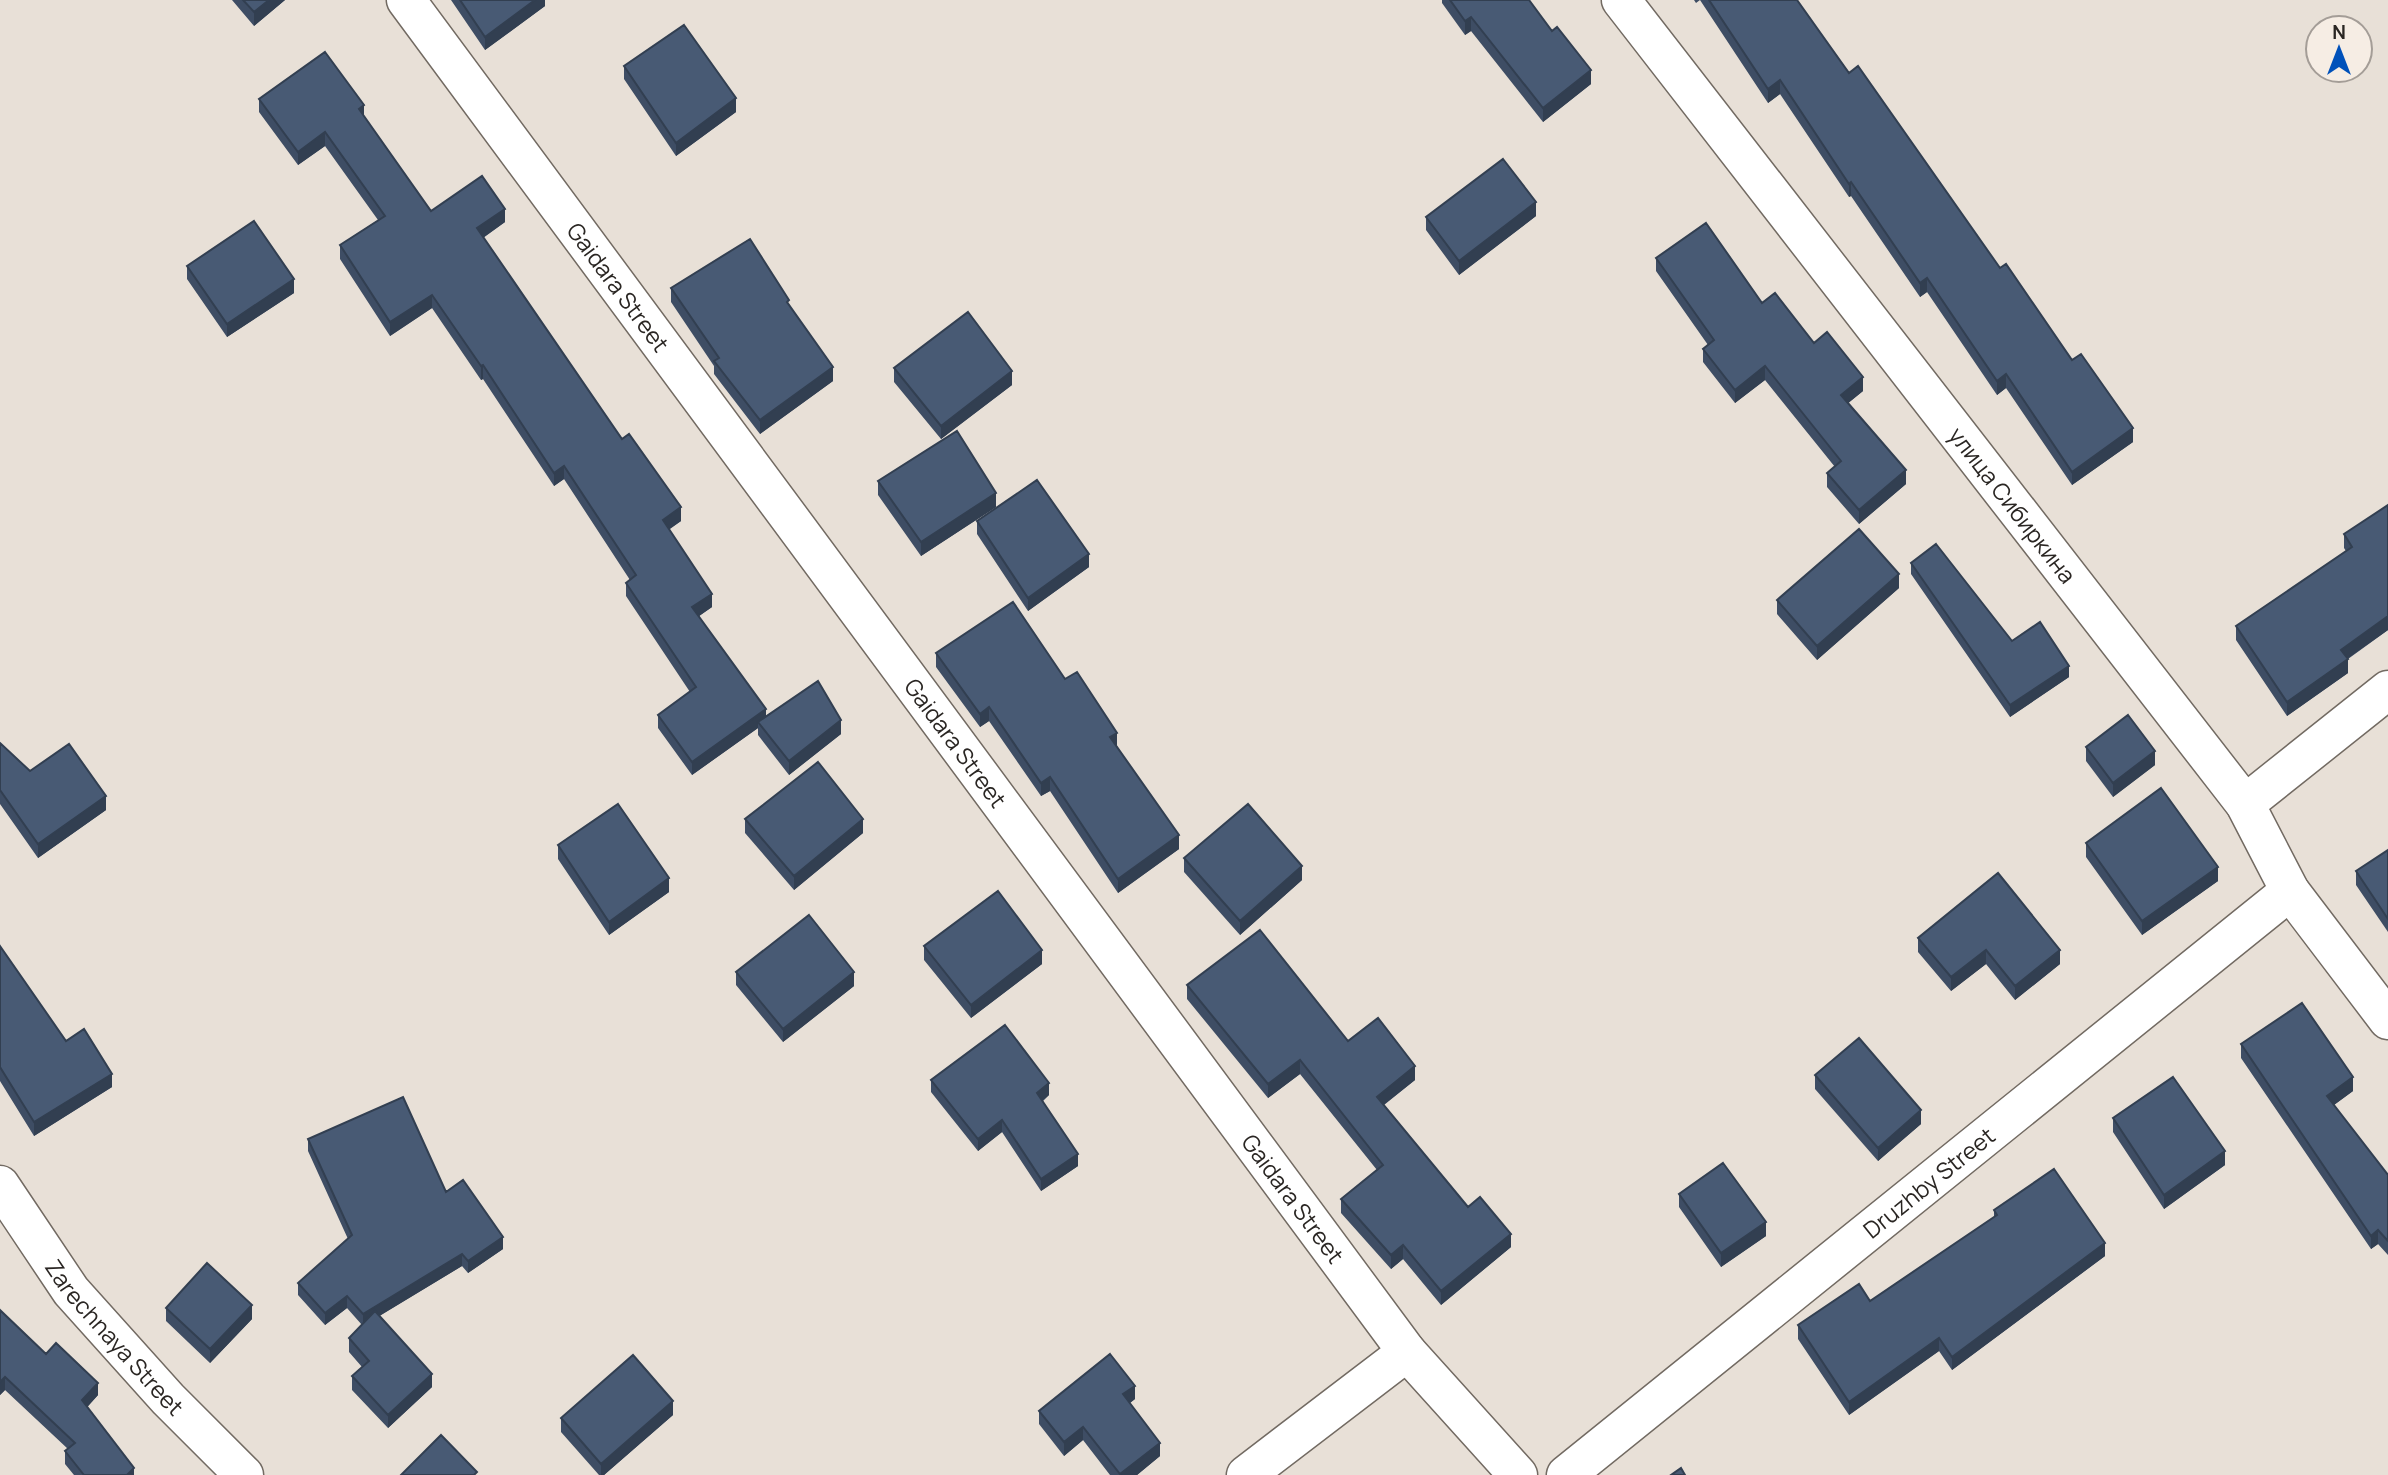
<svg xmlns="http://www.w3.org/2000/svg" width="2388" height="1475" font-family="Manrope,sans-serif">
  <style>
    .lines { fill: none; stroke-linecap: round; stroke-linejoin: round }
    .minor-casing { stroke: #726a62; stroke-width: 41 }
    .minor { stroke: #fff; stroke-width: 38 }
    .wall { fill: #3e4d64 }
    .shaded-wall { fill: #323f51 }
    .building { fill: #485a74; stroke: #323f51; stroke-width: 2 }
    .labels { text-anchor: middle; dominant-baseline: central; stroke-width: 7; stroke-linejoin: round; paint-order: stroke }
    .street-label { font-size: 23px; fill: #2a2623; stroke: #f6ede4 }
  </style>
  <rect width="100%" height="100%" fill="#e8e0d7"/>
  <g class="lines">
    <defs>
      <g id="minor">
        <path id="s1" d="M 406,0 L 1407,1352 L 1518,1475"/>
        <path id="s2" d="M 1621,0 L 2245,804 L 2290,891 L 2388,1020"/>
        <path d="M 2245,804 L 2388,690"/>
        <path id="s3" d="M 0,1185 L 71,1291 L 168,1399 L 244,1475"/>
        <path d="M 1246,1475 L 1407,1352"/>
        <path id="s4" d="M 1566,1475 L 2290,891"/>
      </g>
    </defs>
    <use href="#minor" class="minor-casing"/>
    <use href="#minor" class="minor"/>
  </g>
  <path class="wall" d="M 232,0 L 285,0 L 254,26 Z
    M 451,0 L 545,0 L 545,6 L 485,50 Z
    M 1442,0 L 1529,0 L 1591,84 L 1543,122 L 1471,31 L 1465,35 L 1442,3 Z
    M 1694,0 L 1797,0 L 1849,73 L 2072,360 L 2133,442 L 2072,485 L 2006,388 L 1997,395 L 1927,292 L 1920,297 L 1851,196 L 1849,197 L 1780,94 L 1768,103 L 1700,0 L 1696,3 Z
    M 624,66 L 736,112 L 676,156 L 624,79 Z
    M 259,99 L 364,116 L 431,211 L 505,222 L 483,238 L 622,439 L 681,521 L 669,529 L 712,607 L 699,616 L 766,716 L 841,734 L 789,775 L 758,735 L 758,728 L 692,775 L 658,728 L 658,715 L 690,692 L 626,596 L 626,583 L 630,580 L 564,479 L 554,486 L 483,379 L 481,380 L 432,308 L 390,336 L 340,259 L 340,245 L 378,220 L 325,146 L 298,165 L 259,112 Z
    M 1536,216 L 1459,275 L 1426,230 L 1426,217 Z
    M 1656,258 L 1762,303 L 1814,343 L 1863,391 L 1848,403 L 1906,484 L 1859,524 L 1827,487 L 1827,473 L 1835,467 L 1765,380 L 1735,403 L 1703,362 L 1703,349 L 1708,345 L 1656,271 Z
    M 187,266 L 294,293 L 227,337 L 187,279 Z
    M 671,288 L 789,304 L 833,381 L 760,434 L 714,374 L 714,366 L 671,302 Z
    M 894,368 L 1012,385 L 941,439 L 894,382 Z
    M 878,481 L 996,507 L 921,556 L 878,495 Z
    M 2388,505 L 2388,630 L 2348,659 L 2348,673 L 2287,716 L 2236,640 L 2236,626 L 2346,551 L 2344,548 L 2344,534 Z
    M 977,521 L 1089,567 L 1028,611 L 977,534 Z
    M 1911,563 L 2012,641 L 2069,677 L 2010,717 L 1911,574 Z
    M 1899,588 L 1817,660 L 1777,614 L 1777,600 Z
    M 936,653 L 1065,679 L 1117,746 L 1179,849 L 1118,893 L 1050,791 L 1041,796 L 989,721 L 980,727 L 936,667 Z
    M 0,743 L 30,771 L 106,810 L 38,858 L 0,804 Z
    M 2086,747 L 2155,765 L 2113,797 L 2086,761 Z
    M 745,819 L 863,833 L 794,890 L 745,833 Z
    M 2086,843 L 2218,881 L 2142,935 L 2086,857 Z
    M 558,845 L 669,892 L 609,935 L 558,859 Z
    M 2388,850 L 2388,932 L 2356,885 L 2356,871 Z
    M 1184,858 L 1302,880 L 1240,935 L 1184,872 Z
    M 1918,938 L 2060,964 L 2015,1000 L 1986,964 L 1951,991 L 1918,952 Z
    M 0,946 L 66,1041 L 112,1087 L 34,1136 L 0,1081 Z
    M 924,946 L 1042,964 L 971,1018 L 924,960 Z
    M 736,972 L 854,986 L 783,1042 L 736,985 Z
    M 1187,985 L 1348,1041 L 1415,1080 L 1384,1105 L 1468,1207 L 1511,1247 L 1441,1305 L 1403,1259 L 1391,1269 L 1341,1213 L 1341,1199 L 1377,1170 L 1300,1074 L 1268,1098 L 1187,999 Z
    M 2241,1044 L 2353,1091 L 2334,1105 L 2388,1175 L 2388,1255 L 2378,1244 L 2371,1249 L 2241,1058 Z
    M 1815,1075 L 1921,1124 L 1878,1161 L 1815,1089 Z
    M 931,1080 L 1049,1095 L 1043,1101 L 1078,1166 L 1041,1191 L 1002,1132 L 978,1151 L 931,1092 Z
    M 2113,1118 L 2225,1165 L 2164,1209 L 2113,1132 Z
    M 308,1139 L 446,1192 L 503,1249 L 468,1273 L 462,1266 L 379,1316 L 432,1387 L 388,1428 L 352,1390 L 352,1376 L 362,1367 L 349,1352 L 349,1338 L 362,1325 L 347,1308 L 325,1325 L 298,1295 L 298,1283 L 348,1239 L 308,1151 Z
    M 1679,1194 L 1766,1236 L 1721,1267 L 1679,1207 Z
    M 1994,1210 L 2105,1256 L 1952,1370 L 1939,1351 L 1849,1415 L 1798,1339 L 1798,1325 L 1870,1301 L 1994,1217 Z
    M 166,1308 L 252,1319 L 210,1363 L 166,1321 Z
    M 0,1310 L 46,1354 L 98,1395 L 87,1407 L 134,1475 L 74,1475 L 65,1464 L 65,1451 L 68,1449 L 5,1390 L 0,1395 Z
    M 1135,1399 L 1130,1403 L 1160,1456 L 1137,1475 L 1110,1475 L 1083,1440 L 1064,1456 L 1039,1424 L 1039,1411 Z
    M 673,1415 L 604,1475 L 599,1475 L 561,1432 L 561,1418 Z"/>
  <path class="shaded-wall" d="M 269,0 L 285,0 L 254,26 L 254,12 Z
    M 535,0 L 545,0 L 545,6 L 485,50 L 485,37 Z
    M 1471,17 L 1471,31 L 1465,35 L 1465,21 Z
    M 1591,70 L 1591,84 L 1543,122 L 1543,108 Z
    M 1780,80 L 1780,94 L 1768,103 L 1768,89 Z
    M 736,98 L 736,112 L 676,156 L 676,143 Z
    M 364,105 L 364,119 L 359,109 Z
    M 325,132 L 325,146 L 298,165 L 298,152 Z
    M 1851,182 L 1851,196 L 1849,197 L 1849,184 Z
    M 1536,202 L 1536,216 L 1459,275 L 1459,261 Z
    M 505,209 L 505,222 L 477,242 L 477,228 Z
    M 1927,278 L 1927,292 L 1920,297 L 1920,283 Z
    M 294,279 L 294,293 L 227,337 L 227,324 Z
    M 432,295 L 432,308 L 390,336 L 390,322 Z
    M 483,365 L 483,379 L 481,380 L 481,366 Z
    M 1765,366 L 1765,380 L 1735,403 L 1735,390 Z
    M 833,367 L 833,381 L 760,434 L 760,420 Z
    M 1012,371 L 1012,385 L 941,439 L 941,426 Z
    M 2006,374 L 2006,388 L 1997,395 L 1997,381 Z
    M 1863,377 L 1863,391 L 1841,409 L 1841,395 Z
    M 2133,428 L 2133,442 L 2072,485 L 2072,472 Z
    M 564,466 L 564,479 L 554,486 L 554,473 Z
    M 1906,470 L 1906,484 L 1859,524 L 1859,510 Z
    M 996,493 L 996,507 L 921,556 L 921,542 Z
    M 681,507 L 681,521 L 663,534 L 663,520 Z
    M 1089,554 L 1089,567 L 1028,611 L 1028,598 Z
    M 1899,574 L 1899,588 L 1817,660 L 1817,646 Z
    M 712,594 L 712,607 L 692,621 L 692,607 Z
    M 2388,616 L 2388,630 L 2341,663 L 2341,650 Z
    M 2348,659 L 2348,673 L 2287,716 L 2287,702 Z
    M 2069,666 L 2069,677 L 2010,717 L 2010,705 Z
    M 989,707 L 989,721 L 980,727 L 980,714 Z
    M 766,709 L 766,722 L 758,722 L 758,728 L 692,775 L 692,762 Z
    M 841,720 L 841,734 L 789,775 L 789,761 Z
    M 1117,733 L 1117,747 L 1110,737 Z
    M 2155,751 L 2155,765 L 2113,797 L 2113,783 Z
    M 1050,777 L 1050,791 L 1041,796 L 1041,783 Z
    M 106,796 L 106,810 L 38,858 L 38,844 Z
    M 863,819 L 863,833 L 794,890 L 794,876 Z
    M 1179,835 L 1179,849 L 1118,893 L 1118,879 Z
    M 1302,866 L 1302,880 L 1240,935 L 1240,921 Z
    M 2218,867 L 2218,881 L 2142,935 L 2142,921 Z
    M 669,878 L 669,892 L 609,935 L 609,922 Z
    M 1042,950 L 1042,964 L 971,1018 L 971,1005 Z
    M 1986,950 L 1986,964 L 1951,991 L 1951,977 Z
    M 2060,950 L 2060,964 L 2015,1000 L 2015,986 Z
    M 854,972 L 854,986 L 783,1042 L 783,1029 Z
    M 1300,1060 L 1300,1074 L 1268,1098 L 1268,1084 Z
    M 1415,1066 L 1415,1080 L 1377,1110 L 1377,1097 Z
    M 112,1074 L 112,1087 L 34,1136 L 34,1122 Z
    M 2353,1077 L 2353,1091 L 2327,1110 L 2327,1096 Z
    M 1049,1083 L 1049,1095 L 1037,1105 L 1037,1093 Z
    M 1921,1110 L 1921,1124 L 1878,1161 L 1878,1148 Z
    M 1002,1120 L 1002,1132 L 978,1151 L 978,1139 Z
    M 2225,1151 L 2225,1165 L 2164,1209 L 2164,1195 Z
    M 1078,1154 L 1078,1166 L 1041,1191 L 1041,1179 Z
    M 1766,1222 L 1766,1236 L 1721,1267 L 1721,1253 Z
    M 2378,1230 L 2378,1244 L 2371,1249 L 2371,1236 Z
    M 1511,1234 L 1511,1247 L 1441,1305 L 1441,1291 Z
    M 503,1237 L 503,1249 L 468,1273 L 468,1261 Z
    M 2105,1243 L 2105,1256 L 1952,1370 L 1952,1357 Z
    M 1403,1245 L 1403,1259 L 1391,1269 L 1391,1255 Z
    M 462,1254 L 462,1266 L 363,1326 L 363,1314 Z
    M 347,1296 L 347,1308 L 325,1325 L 325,1313 Z
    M 252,1305 L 252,1319 L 210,1363 L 210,1349 Z
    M 1939,1338 L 1939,1351 L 1849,1415 L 1849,1402 Z
    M 432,1374 L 432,1387 L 388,1428 L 388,1415 Z
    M 5,1377 L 5,1390 L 0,1395 L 0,1382 Z
    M 98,1383 L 98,1395 L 82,1413 L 82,1400 Z
    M 1135,1386 L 1135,1399 L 1123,1408 L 1123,1394 Z
    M 673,1401 L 673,1415 L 604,1475 L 601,1475 L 601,1464 Z
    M 1083,1427 L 1083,1440 L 1064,1456 L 1064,1442 Z
    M 1160,1443 L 1160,1456 L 1137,1475 L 1120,1475 Z
    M 134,1468 L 134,1475 L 127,1475 Z"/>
  <path class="building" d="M 243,0 L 269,0 L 254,12 Z
    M 460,0 L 535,0 L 485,37 Z
    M 1450,0 L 1529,0 L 1552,31 L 1557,27 L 1591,70 L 1543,108 L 1471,17 L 1465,21 Z
    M 1709,0 L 1797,0 L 1849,73 L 1858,66 L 2000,268 L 2006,264 L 2072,360 L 2081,354 L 2133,428 L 2072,472 L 2006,374 L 1997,381 L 1927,278 L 1920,283 L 1851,182 L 1849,184 L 1780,80 L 1768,89 Z
    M 684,25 L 736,98 L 676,143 L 624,66 Z
    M 325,52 L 364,105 L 359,109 L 431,211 L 482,176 L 505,209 L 477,228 L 622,439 L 629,434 L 681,507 L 663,520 L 712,594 L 692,607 L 766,709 L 692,762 L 658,715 L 696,687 L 626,583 L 636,575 L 564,466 L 554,473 L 483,365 L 481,366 L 432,295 L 390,322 L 340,245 L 385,216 L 325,132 L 298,152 L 259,99 Z
    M 1503,159 L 1536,202 L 1459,261 L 1426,217 Z
    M 254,221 L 294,279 L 227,324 L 187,266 Z
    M 1706,223 L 1762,303 L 1775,293 L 1814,343 L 1827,332 L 1863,377 L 1841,395 L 1906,470 L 1859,510 L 1827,473 L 1841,461 L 1765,366 L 1735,390 L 1703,349 L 1714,340 L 1656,258 Z
    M 750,239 L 789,300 L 787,302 L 833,367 L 760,420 L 714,361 L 719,358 L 671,288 Z
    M 968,312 L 1012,371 L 941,426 L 894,368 Z
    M 957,431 L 996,493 L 921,542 L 878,481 Z
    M 1037,480 L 1089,554 L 1028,598 L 977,521 Z
    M 2388,505 L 2388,616 L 2341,650 L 2348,659 L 2287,702 L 2236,626 L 2352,547 L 2344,534 Z
    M 1859,529 L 1899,574 L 1817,646 L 1777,600 Z
    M 1936,544 L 2012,641 L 2040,622 L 2069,666 L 2010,705 L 1911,563 Z
    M 1013,602 L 1065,679 L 1077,672 L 1117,733 L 1110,737 L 1179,835 L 1118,879 L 1050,777 L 1041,783 L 989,707 L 980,714 L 936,653 Z
    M 818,681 L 841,720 L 789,761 L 758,722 Z
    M 2128,715 L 2155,751 L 2113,783 L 2086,747 Z
    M 0,743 L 30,771 L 69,744 L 106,796 L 38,844 L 0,790 Z
    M 818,762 L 863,819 L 794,876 L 745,819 Z
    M 2161,788 L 2218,867 L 2142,921 L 2086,843 Z
    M 618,804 L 669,878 L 609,922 L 558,845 Z
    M 1248,804 L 1302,866 L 1240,921 L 1184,858 Z
    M 2388,850 L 2388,919 L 2356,871 Z
    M 1998,873 L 2060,950 L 2015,986 L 1986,950 L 1951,977 L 1918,938 Z
    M 998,891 L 1042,950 L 971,1005 L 924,946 Z
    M 809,915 L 854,972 L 783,1029 L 736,972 Z
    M 1260,930 L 1348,1041 L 1378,1018 L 1415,1066 L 1377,1097 L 1468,1207 L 1480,1197 L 1511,1234 L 1441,1291 L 1403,1245 L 1391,1255 L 1341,1199 L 1383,1165 L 1300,1060 L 1268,1084 L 1187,985 Z
    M 0,946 L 66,1041 L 84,1029 L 112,1074 L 34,1122 L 0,1067 Z
    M 2302,1003 L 2353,1077 L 2327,1096 L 2388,1175 L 2388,1241 L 2378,1230 L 2371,1236 L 2241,1044 Z
    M 1005,1025 L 1049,1083 L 1037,1093 L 1078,1154 L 1041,1179 L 1002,1120 L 978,1139 L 931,1080 Z
    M 1859,1038 L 1921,1110 L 1878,1148 L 1815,1075 Z
    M 2173,1077 L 2225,1151 L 2164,1195 L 2113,1118 Z
    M 403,1097 L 446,1192 L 463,1180 L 503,1237 L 468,1261 L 462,1254 L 363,1314 L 347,1296 L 325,1313 L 298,1283 L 352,1235 L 308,1139 Z
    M 1723,1163 L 1766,1222 L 1721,1253 L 1679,1194 Z
    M 2054,1169 L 2105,1243 L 1952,1357 L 1939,1338 L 1849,1402 L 1798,1325 L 1859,1284 L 1870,1301 L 1997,1215 L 1994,1210 Z
    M 207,1263 L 252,1305 L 210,1349 L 166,1308 Z
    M 0,1310 L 46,1354 L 56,1343 L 98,1383 L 82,1400 L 134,1468 L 127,1475 L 84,1475 L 65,1451 L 75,1443 L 5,1377 L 0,1382 Z
    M 375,1311 L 432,1374 L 388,1415 L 352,1376 L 369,1361 L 349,1338 Z
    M 1110,1354 L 1135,1386 L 1123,1394 L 1160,1443 L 1120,1474 L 1083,1427 L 1064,1442 L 1039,1411 Z
    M 633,1355 L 673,1401 L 601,1464 L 561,1418 Z
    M 441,1435 L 477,1472 L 474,1475 L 401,1475 Z
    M 1681,1468 L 1685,1475 L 1671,1475 Z"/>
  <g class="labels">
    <g class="street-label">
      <text stroke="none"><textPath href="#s1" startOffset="357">Gaidara Street</textPath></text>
      <text stroke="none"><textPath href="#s2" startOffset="639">улица Сибиркина</textPath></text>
      <text stroke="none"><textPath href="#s1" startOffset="924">Gaidara Street</textPath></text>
      <text stroke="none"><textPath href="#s4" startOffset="466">Druzhby Street</textPath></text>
      <text stroke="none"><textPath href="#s1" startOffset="1491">Gaidara Street</textPath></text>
      <text stroke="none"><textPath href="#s3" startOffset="191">Zarechnaya Street</textPath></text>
    </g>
  </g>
  <g transform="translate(2339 49)"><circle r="33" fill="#f6ede4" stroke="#a49d97" stroke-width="2"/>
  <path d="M0-5L12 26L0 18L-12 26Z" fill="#0051ba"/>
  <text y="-10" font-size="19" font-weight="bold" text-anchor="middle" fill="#2a2623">N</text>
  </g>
</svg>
